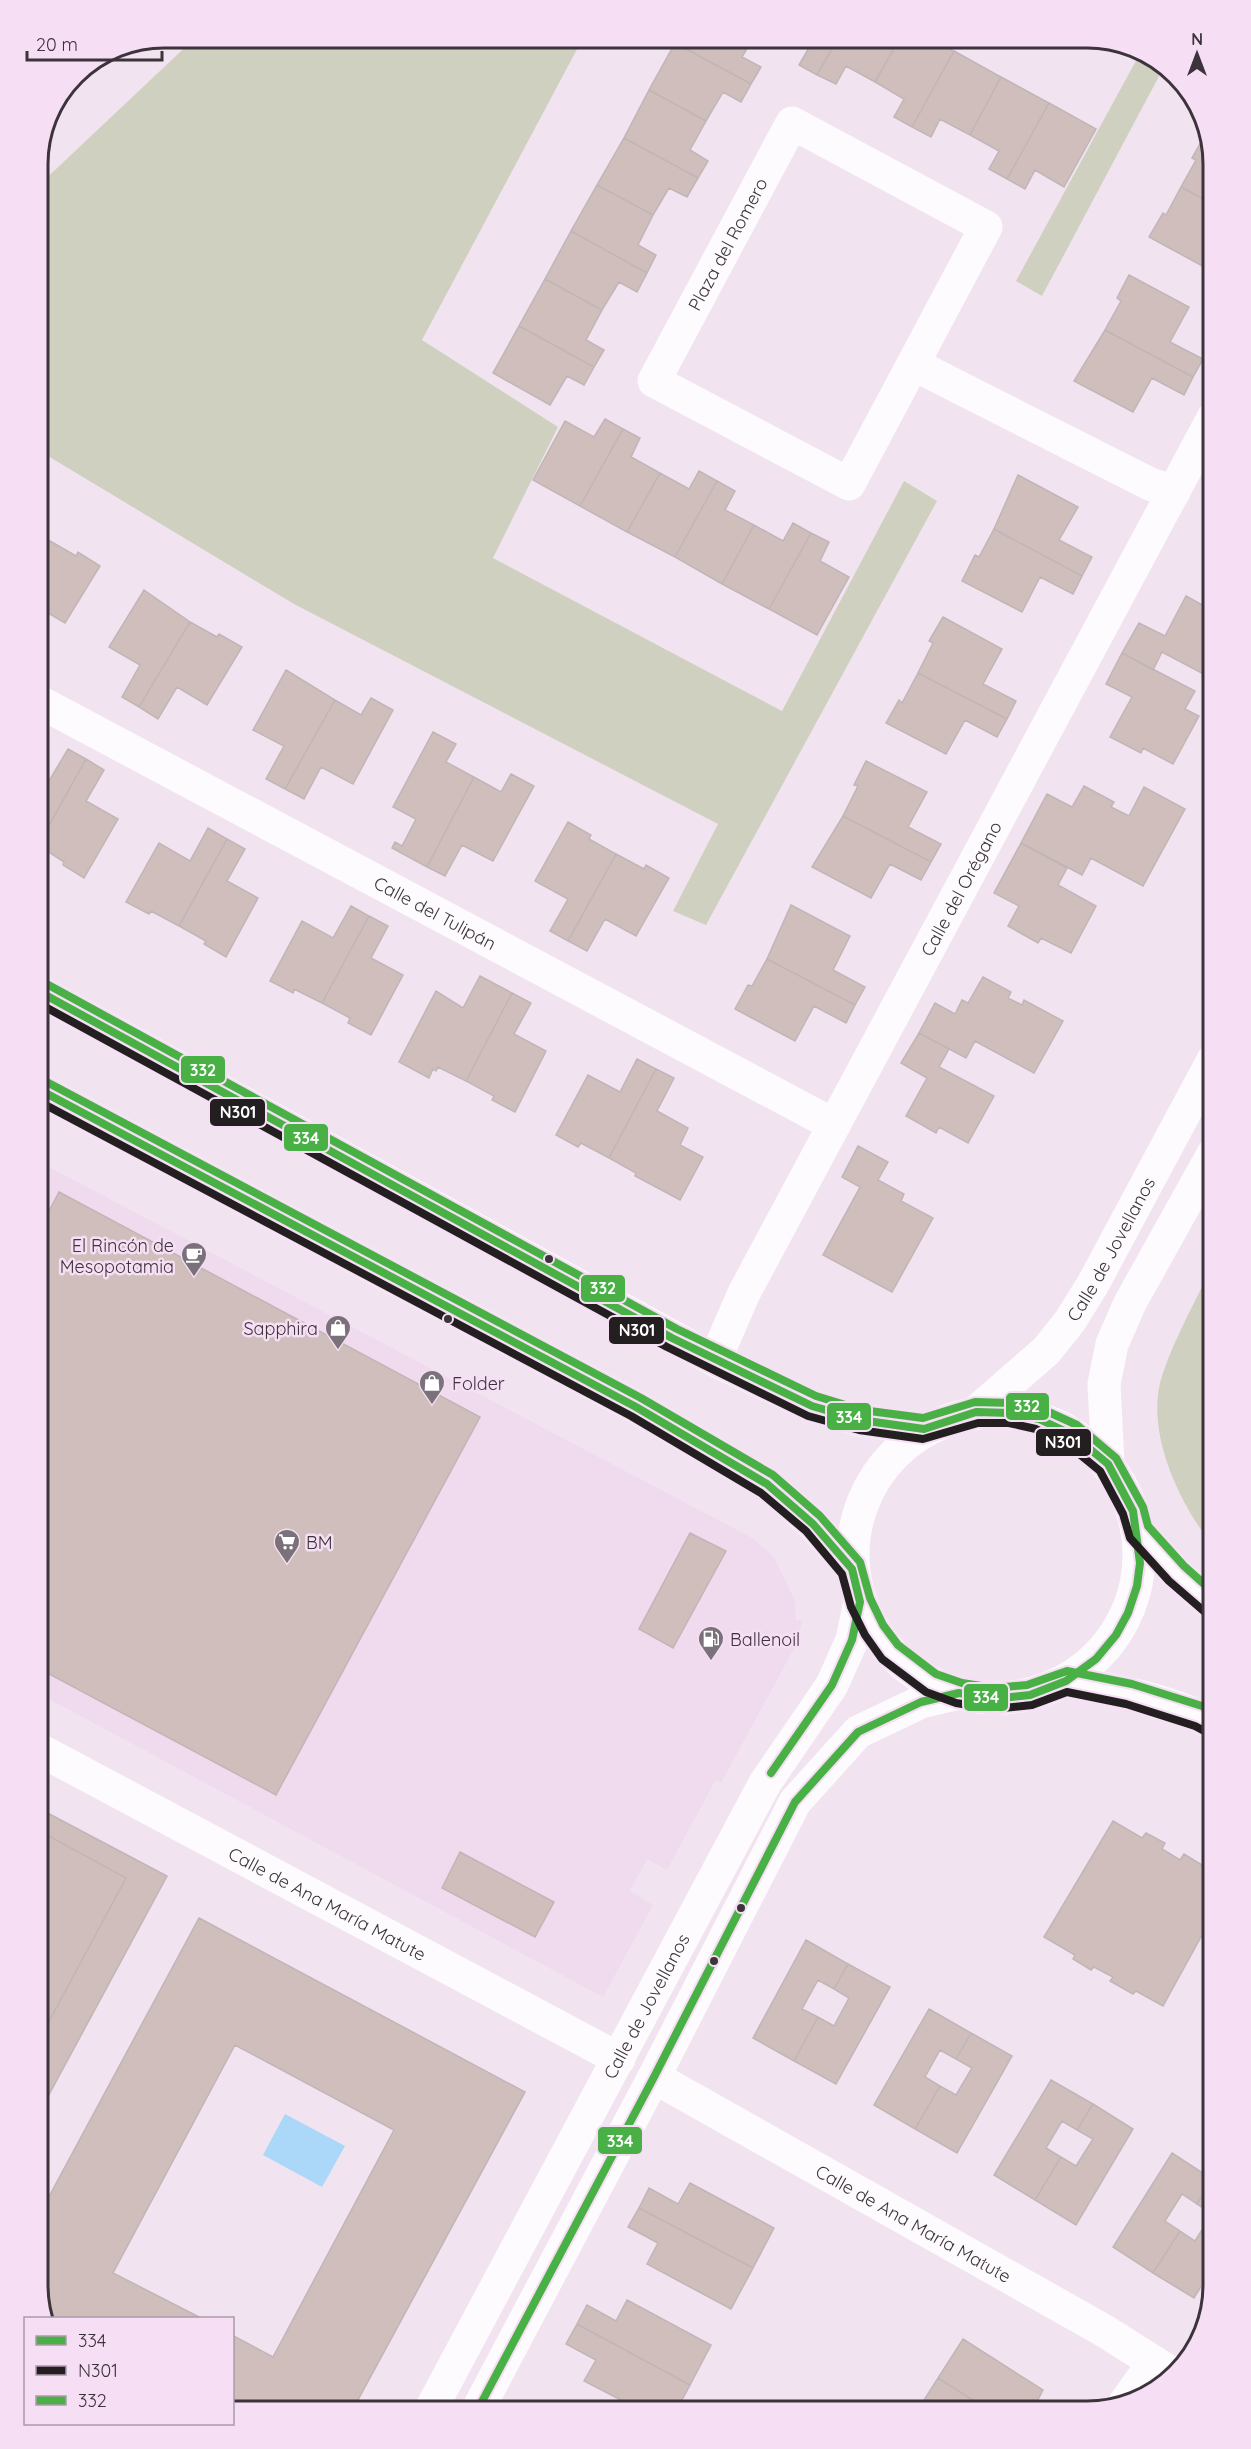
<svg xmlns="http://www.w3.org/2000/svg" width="1251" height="2449" font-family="Quicksand,sans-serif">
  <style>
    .built { fill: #efdaee }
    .green { fill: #cfd0bf }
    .water { fill: #abd7f8 }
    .building { fill: #d0bebc; stroke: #c0b5b7; stroke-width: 1.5 }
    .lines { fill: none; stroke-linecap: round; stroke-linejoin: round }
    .street { stroke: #fdfbfd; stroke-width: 33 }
    .secondary { stroke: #fdfbfd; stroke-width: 33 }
    .bus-1-casing { stroke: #f6dff5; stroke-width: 12 }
    .bus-2-casing { stroke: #f6dff5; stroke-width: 12 }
    .bus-3-casing { stroke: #f6dff5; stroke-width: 12 }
    .bus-1 { stroke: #49b046; stroke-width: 8 }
    .bus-2 { stroke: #231f20; stroke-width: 8 }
    .bus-3 { stroke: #49b046; stroke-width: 8 }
    .bus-dot { fill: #3c333b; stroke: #f6dff5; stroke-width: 2 }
    .labels { text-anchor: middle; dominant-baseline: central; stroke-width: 5; stroke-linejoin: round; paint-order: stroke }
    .street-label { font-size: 18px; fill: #3c333b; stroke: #f6dff5 }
    .poi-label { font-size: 18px; fill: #3c333b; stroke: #f6dff5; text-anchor: start }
    .rim { fill: none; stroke: #3c333b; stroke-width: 3 }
    .line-badge { stroke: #f6dff5; stroke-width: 2 }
    .badge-label { font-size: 16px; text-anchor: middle; font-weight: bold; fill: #fff }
  </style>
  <rect width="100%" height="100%" fill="#f1e4f0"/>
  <path class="built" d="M 49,1167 L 754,1539 L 774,1557 L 795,1601 L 796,1620 L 802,1620 L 798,1641 L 721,1783 L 715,1781 L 667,1870 L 647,1859 L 630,1891 L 653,1905 L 603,1997 L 38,1693 L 38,1188 Z"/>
  <path class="green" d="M 195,38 L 583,38 L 422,340 L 558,427 L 493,558 L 782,711 L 904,481 L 937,501 L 706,925 L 673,911 L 718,824 L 294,604 L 38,450 L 38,186 Z
    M 1122,48 L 1165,65 L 1042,296 L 1016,281 L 1138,57 Z
    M 1211,1268 L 1213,1289 L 1213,1546 C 1179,1503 1143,1429 1163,1373 C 1175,1337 1195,1303 1211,1268 Z"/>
  <path class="water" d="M 285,2114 L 345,2146 L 322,2187 L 263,2155 Z"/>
  <path class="building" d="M 677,38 L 753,38 L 742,57 L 761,67 L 751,84 L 675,43 Z
    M 794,38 L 838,38 L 817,75 L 799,65 L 810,46 Z
    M 838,38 L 900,38 L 875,82 L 846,66 L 836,84 L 817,75 Z
    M 900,38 L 929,38 L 954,51 L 912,127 L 894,117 L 904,99 L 875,82 Z
    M 675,43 L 751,84 L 741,102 L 723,92 L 706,121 L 649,90 Z
    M 954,51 L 1001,77 L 970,135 L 940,119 L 931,137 L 912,127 Z
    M 1001,77 L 1049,103 L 1007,179 L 989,169 L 999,151 L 970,135 Z
    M 649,90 L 706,121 L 690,150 L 708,161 L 698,178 L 624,138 Z
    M 1049,103 L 1096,129 L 1064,187 L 1035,170 L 1025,189 L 1007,179 Z
    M 1206,133 L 1214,164 L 1213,204 L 1181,187 L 1196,160 L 1192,158 Z
    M 624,138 L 698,178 L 687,197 L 669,188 L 653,215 L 597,185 Z
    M 597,185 L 653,215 L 638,245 L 656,255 L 647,273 L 571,231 Z
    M 1181,187 L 1213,204 L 1213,260 L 1208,269 L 1149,237 L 1163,213 L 1166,215 Z
    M 571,231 L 647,273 L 637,292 L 619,282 L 602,310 L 545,279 Z
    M 1129,275 L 1189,307 L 1170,342 L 1203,359 L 1193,377 L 1105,330 L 1121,301 L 1117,298 Z
    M 545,279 L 602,310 L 586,340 L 604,350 L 594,367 L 519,326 Z
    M 519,326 L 594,367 L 584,385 L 567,376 L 550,405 L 493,373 Z
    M 1105,330 L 1193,377 L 1184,395 L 1152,378 L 1133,412 L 1074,381 Z
    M 605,419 L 623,429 L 580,506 L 533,480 L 565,421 L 594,437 Z
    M 623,429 L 640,438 L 631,457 L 660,473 L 627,532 L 580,506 Z
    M 699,471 L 717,481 L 675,557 L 627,532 L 660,473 L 689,489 Z
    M 1018,475 L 1078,507 L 1059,540 L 1092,557 L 1082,576 L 994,529 Z
    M 717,481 L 735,491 L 725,510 L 754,525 L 722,584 L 675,557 Z
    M 793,523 L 811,533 L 769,609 L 722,584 L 754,525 L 783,541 Z
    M 994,529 L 1082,576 L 1073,594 L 1040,577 L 1022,612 L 962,581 L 975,555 L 979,557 Z
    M 38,533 L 50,541 L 38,561 Z
    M 811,533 L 829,542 L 820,561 L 849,577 L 817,635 L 769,609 Z
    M 50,541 L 76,556 L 78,552 L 100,566 L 65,623 L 38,607 L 38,561 Z
    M 144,590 L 190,622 L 139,707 L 122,697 L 140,665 L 109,647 Z
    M 1186,596 L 1213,611 L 1213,679 L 1162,652 L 1153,670 L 1122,653 L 1139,623 L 1165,636 Z
    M 943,617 L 1002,649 L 983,684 L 1016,701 L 1007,719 L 918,673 L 933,643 L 929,641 Z
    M 190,622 L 217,637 L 219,634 L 242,647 L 207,705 L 177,687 L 158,719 L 139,707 Z
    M 1122,653 L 1195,691 L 1185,709 L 1199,716 L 1173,764 L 1143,748 L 1141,753 L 1110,737 L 1132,697 L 1106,684 Z
    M 286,670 L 335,700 L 285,789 L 266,779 L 284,746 L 253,730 Z
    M 918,673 L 1007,719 L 997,737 L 965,720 L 946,754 L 886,723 L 899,700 L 902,703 Z
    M 371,698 L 393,710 L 353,784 L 321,767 L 304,799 L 285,789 L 335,700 L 361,715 Z
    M 433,732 L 456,744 L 446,762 L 474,777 L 427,867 L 392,848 L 395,842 L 402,846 L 416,819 L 393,807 Z
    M 68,749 L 86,759 L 38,845 L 38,775 L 49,781 Z
    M 86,759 L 104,770 L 86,801 L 118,819 L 84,878 L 63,865 L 64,862 L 38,845 Z
    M 866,761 L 927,792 L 908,827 L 941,844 L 931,862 L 843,816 L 858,786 L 854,785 Z
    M 511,774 L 534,786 L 493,861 L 462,845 L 445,876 L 427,867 L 474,777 L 501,792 Z
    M 1084,786 L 1114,802 L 1111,807 L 1129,816 L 1144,787 L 1185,809 L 1143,886 L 1091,858 L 1082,875 L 1021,843 L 1047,794 L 1072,807 Z
    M 843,816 L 931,862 L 921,880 L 890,864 L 871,898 L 812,867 Z
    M 568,822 L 591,835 L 589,839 L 616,854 L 568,941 L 550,931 L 568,899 L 535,881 Z
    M 208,828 L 227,839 L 179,926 L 151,911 L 149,914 L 126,902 L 159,843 L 190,861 Z
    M 227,839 L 245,849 L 227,881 L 258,898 L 226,957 L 204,944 L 206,941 L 179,926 Z
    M 1021,843 L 1067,868 L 1058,885 L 1096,906 L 1071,953 L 1041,938 L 1038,943 L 1008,926 L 1019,906 L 994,893 Z
    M 616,854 L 644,869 L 646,865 L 669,878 L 636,936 L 605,919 L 587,951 L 568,941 Z
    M 791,905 L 850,936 L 833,970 L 865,987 L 855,1005 L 767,959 Z
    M 351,906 L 369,916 L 322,1003 L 294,989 L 293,993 L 270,981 L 302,921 L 333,938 Z
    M 369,916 L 388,926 L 371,958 L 403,975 L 371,1035 L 348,1023 L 350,1018 L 322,1003 Z
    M 767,959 L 855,1005 L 846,1023 L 814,1006 L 795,1041 L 735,1009 L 748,985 L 752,986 Z
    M 480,976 L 512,993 L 466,1081 L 438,1067 L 436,1071 L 433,1069 L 429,1078 L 399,1062 L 436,991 L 463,1008 Z
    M 983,977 L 1011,992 L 1008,998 L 1022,1005 L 1024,1000 L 1063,1021 L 1034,1073 L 975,1041 L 966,1058 L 919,1033 L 935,1003 L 955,1014 L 962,1000 L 968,1003 Z
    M 512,993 L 531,1003 L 514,1034 L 546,1051 L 515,1112 L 492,1100 L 494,1096 L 466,1081 Z
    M 919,1033 L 949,1049 L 939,1067 L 994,1096 L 968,1143 L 939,1127 L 936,1133 L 906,1116 L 927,1078 L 901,1063 Z
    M 637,1059 L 656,1069 L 609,1158 L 581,1143 L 578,1147 L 556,1135 L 588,1075 L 620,1092 Z
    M 656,1069 L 674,1078 L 657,1111 L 688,1128 L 680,1145 L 703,1157 L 680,1200 L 635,1176 L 636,1173 L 609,1158 Z
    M 858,1146 L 888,1162 L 878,1180 L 904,1194 L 901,1201 L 933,1218 L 892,1292 L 823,1255 L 860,1187 L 842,1177 Z
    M 59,1192 L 480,1417 L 276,1795 L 38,1668 L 38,1232 Z
    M 690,1533 L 726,1551 L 673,1648 L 639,1629 Z
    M 38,1808 L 167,1876 L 38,2115 L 38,2042 L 126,1878 L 38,1830 Z
    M 1113,1821 L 1142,1838 L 1146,1833 L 1165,1843 L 1162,1849 L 1180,1860 L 1184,1854 L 1207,1868 L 1203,1873 L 1213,1879 L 1213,1915 L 1163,2006 L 1136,1991 L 1133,1994 L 1110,1981 L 1113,1977 L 1094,1967 L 1091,1970 L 1073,1959 L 1075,1955 L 1044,1937 Z
    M 38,1830 L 126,1878 L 38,2042 Z
    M 460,1852 L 554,1902 L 535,1937 L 442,1888 Z
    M 199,1918 L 525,2092 L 352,2411 L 232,2411 L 232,2335 L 273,2357 L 394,2130 L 235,2045 L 113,2273 L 201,2318 L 44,2318 L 38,2286 L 38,2217 Z
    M 806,1940 L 848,1964 L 834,1989 L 818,1980 L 802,2009 L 818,2017 L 794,2061 L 753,2038 Z
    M 848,1964 L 890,1987 L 836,2084 L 794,2061 L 818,2017 L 834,2026 L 849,1998 L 834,1989 Z
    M 929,2009 L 971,2033 L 956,2059 L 940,2050 L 925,2077 L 940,2086 L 915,2129 L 874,2105 Z
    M 971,2033 L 1012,2056 L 957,2153 L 915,2129 L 940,2086 L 956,2095 L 972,2068 L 956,2059 Z
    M 1051,2080 L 1093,2104 L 1077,2130 L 1062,2121 L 1046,2148 L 1061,2157 L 1035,2200 L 994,2175 Z
    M 1093,2104 L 1133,2129 L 1076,2225 L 1035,2200 L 1061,2157 L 1076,2166 L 1093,2139 L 1077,2130 Z
    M 1172,2153 L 1212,2179 L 1197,2204 L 1182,2194 L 1165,2221 L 1180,2231 L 1153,2273 L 1113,2247 Z
    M 1212,2179 L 1213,2267 L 1194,2298 L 1153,2273 L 1180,2231 L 1195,2241 L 1212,2214 L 1197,2204 Z
    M 690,2183 L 774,2228 L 753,2268 L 639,2208 L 649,2188 L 678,2204 Z
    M 639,2208 L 753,2268 L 731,2309 L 647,2264 L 658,2243 L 628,2227 Z
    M 627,2300 L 711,2345 L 690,2385 L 577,2324 L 587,2305 L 616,2321 Z
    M 577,2324 L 690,2385 L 676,2411 L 642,2411 L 584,2381 L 596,2360 L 566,2344 Z
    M 963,2339 L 1043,2390 L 1032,2411 L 990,2411 L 938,2378 Z
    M 938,2378 L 990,2411 L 917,2411 Z"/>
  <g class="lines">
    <g class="street">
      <path id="s1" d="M 913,364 L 849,484 L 654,381 L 792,123 L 986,227 L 913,364 L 1150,484 L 1174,492"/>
      <path id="s2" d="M 38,701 L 834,1125"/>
      <path id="s3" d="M 715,1360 L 744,1293 L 1213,418"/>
      <path id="s4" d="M 38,1749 L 619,2059"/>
      <path id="s5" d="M 654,2077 L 1103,2330 L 1171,2373"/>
      <path d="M 1124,2404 L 1154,2362"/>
    </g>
    <g class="secondary">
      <path d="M 38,991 L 715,1360 L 812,1406 L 860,1420 L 924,1429"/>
      <path d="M 38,1089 L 636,1407 L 767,1484 L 813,1524 L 852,1569"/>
      <circle cx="996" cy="1555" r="143"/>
      <path id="s6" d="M 976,1412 L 1046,1351 L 1070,1321 L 1093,1284 L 1213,1060"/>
      <path d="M 1108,1464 L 1104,1384 L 1112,1344 L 1130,1303 L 1213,1154"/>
      <path d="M 1138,1531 L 1177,1574 L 1213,1605"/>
      <path d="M 1066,1681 C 1115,1691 1170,1699 1213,1724"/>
      <path id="s7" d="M 430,2411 L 765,1783 L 832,1685 L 852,1640 L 860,1602"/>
      <path d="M 477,2411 L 654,2077 L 795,1802 L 858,1732 L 921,1702 L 959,1693"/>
    </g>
    <defs>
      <path id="bus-1" d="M 38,991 L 672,1338 L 812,1406 L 860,1420 L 924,1429 L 976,1412 L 1010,1413 L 1039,1419 L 1073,1435 L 1108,1464 L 1133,1511 L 1140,1563 L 1137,1586 L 1128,1613 L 1116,1635 L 1096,1659 L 1066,1681 L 1030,1695 L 994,1699 L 959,1693 L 921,1702 L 858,1732 L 795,1802 L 654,2077 L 477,2411
        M 38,1089 L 636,1407 L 767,1484 L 813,1524 L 852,1569 L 860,1602 L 852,1640 L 832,1685 L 771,1773"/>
      <path id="bus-2" d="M 38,1003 L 667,1347 L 808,1416 L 859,1430 L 923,1439 L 978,1423 L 1009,1423 L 1036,1429 L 1067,1444 L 1100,1471 L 1123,1514 L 1130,1538 L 1169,1581 L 1206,1613
        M 38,1101 L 631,1416 L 761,1493 L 806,1531 L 842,1574 L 851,1607 L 865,1635 L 882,1659 L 926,1692 L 956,1703 L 994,1709 L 1032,1705 L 1067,1692 L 1126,1704 L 1195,1726 L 1208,1733"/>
      <path id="bus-3" d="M 43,982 L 677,1329 L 816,1396 L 862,1410 L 923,1418 L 975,1402 L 1011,1403 L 1042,1409 L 1077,1425 L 1116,1458 L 1143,1507 L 1148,1526 L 1184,1566 L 1213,1592
        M 43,1080 L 641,1398 L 773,1475 L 820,1516 L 860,1562 L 870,1598 L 883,1625 L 898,1645 L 936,1674 L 962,1683 L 994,1688 L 1027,1685 L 1067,1671 L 1132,1684 L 1202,1706 L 1213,1712"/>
    </defs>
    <use href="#bus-1" class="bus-1-casing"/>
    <use href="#bus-2" class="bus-2-casing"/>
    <use href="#bus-3" class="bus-3-casing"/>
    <use href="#bus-1" class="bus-1"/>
    <use href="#bus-2" class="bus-2"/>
    <use href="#bus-3" class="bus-3"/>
  </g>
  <defs>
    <symbol id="cafe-pin" viewBox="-11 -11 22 30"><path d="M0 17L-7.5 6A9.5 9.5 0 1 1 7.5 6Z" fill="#7b717a" stroke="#f6dff5"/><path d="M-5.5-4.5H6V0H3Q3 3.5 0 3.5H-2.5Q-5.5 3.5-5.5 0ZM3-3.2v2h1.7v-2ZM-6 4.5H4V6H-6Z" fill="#fff"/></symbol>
    <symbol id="shop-pin" viewBox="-11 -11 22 30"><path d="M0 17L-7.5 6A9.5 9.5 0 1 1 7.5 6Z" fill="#7b717a" stroke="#f6dff5"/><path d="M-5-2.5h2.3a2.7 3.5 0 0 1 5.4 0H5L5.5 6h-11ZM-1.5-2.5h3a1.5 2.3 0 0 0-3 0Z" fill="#fff"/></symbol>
    <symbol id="supermarket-pin" viewBox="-11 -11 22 30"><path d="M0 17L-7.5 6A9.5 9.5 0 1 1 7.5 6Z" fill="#7b717a" stroke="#f6dff5"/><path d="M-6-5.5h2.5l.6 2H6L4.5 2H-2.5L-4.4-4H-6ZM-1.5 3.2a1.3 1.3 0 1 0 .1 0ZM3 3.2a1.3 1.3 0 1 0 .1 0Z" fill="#fff"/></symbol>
    <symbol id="fuel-pin" viewBox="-11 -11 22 30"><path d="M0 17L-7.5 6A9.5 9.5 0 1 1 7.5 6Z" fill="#7b717a" stroke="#f6dff5"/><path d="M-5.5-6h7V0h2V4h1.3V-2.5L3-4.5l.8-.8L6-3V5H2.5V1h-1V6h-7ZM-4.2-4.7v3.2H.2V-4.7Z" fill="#fff"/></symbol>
  </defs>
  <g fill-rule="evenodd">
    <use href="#cafe-pin" x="179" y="1240" width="30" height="40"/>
    <use href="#shop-pin" x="323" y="1313" width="30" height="40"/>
    <use href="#shop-pin" x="417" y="1368" width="30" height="40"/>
    <use href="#supermarket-pin" x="272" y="1527" width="30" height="40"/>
    <use href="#fuel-pin" x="696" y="1624" width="30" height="40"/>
  </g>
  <g class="bus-dot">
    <circle cx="549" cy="1259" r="5"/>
    <circle cx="448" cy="1319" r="5"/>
    <circle cx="741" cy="1908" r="5"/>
    <circle cx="714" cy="1961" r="5"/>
  </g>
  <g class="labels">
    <g class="street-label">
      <text stroke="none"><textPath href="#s1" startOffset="512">Plaza del Romero</textPath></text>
      <text stroke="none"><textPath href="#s3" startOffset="532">Calle del Orégano</textPath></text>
      <text stroke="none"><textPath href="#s2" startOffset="450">Calle del Tulipán</textPath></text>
      <text stroke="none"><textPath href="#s6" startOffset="214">Calle de Jovellanos</textPath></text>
      <text stroke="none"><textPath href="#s4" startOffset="328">Calle de Ana María Matute</textPath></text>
      <text stroke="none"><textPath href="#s7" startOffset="459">Calle de Jovellanos</textPath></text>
      <text stroke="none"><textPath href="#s5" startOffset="298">Calle de Ana María Matute</textPath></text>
    </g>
    <g class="poi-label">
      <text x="174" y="1245" text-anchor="end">El Rincón de<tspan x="174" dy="21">Mesopotamia</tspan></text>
      <text x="318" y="1328" text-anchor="end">Sapphira</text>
      <text x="452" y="1383">Folder</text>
      <text x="306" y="1542">BM</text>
      <text x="730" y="1639">Ballenoil</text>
    </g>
  </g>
  <path d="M0 0H1251V2449H0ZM164 48H1087A116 116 0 0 1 1203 164V2285A116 116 0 0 1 1087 2401H164A116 116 0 0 1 48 2285V164A116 116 0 0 1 164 48Z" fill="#f6dff5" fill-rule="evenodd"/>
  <path class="rim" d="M164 48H1087A116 116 0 0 1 1203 164V2285A116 116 0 0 1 1087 2401H164A116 116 0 0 1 48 2285V164A116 116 0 0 1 164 48Z"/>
  <g class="line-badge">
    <rect x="180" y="1055" width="46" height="29" rx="6" fill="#49b046"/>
    <rect x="209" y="1098" width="57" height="29" rx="6" fill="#231f20"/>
    <rect x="283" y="1123" width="46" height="29" rx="6" fill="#49b046"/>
    <rect x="580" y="1274" width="46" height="29" rx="6" fill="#49b046"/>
    <rect x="608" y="1316" width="57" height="29" rx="6" fill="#231f20"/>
    <rect x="1005" y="1392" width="45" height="29" rx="6" fill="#49b046"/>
    <rect x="826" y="1402" width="46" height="29" rx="6" fill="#49b046"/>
    <rect x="1035" y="1428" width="57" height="29" rx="6" fill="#231f20"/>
    <rect x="963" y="1683" width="46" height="29" rx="6" fill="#49b046"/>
    <rect x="597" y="2126" width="46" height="29" rx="6" fill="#49b046"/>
  </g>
  <g class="badge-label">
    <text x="203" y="1076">332</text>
    <text x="238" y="1118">N301</text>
    <text x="306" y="1144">334</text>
    <text x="603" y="1294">332</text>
    <text x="637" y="1336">N301</text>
    <text x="1027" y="1412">332</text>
    <text x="849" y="1423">334</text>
    <text x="1063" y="1448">N301</text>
    <text x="986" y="1703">334</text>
    <text x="620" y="2147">334</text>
  </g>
  <rect x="24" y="2317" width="210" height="108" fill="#f6dff5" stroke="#ac9aab" stroke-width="1.5"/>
  <rect x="36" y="2336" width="30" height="9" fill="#49b046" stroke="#ac9aab" stroke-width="1.5"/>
  <text x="78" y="2347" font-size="18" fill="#3c333b">334</text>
  <rect x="36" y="2366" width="30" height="9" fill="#231f20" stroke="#ac9aab" stroke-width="1.5"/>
  <text x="78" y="2377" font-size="18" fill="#3c333b">N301</text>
  <rect x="36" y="2396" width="30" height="9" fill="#49b046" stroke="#ac9aab" stroke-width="1.5"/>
  <text x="78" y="2407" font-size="18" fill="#3c333b">332</text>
  <g transform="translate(1197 54)" stroke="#f6dff5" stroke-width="4.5" paint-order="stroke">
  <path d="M0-4.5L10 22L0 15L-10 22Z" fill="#3c333b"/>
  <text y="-9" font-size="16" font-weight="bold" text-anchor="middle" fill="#3c333b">N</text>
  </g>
  <path d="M27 51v9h135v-9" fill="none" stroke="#3c333b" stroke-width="3"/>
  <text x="36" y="51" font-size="18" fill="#3c333b" stroke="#f6dff5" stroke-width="4.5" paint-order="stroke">20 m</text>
</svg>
